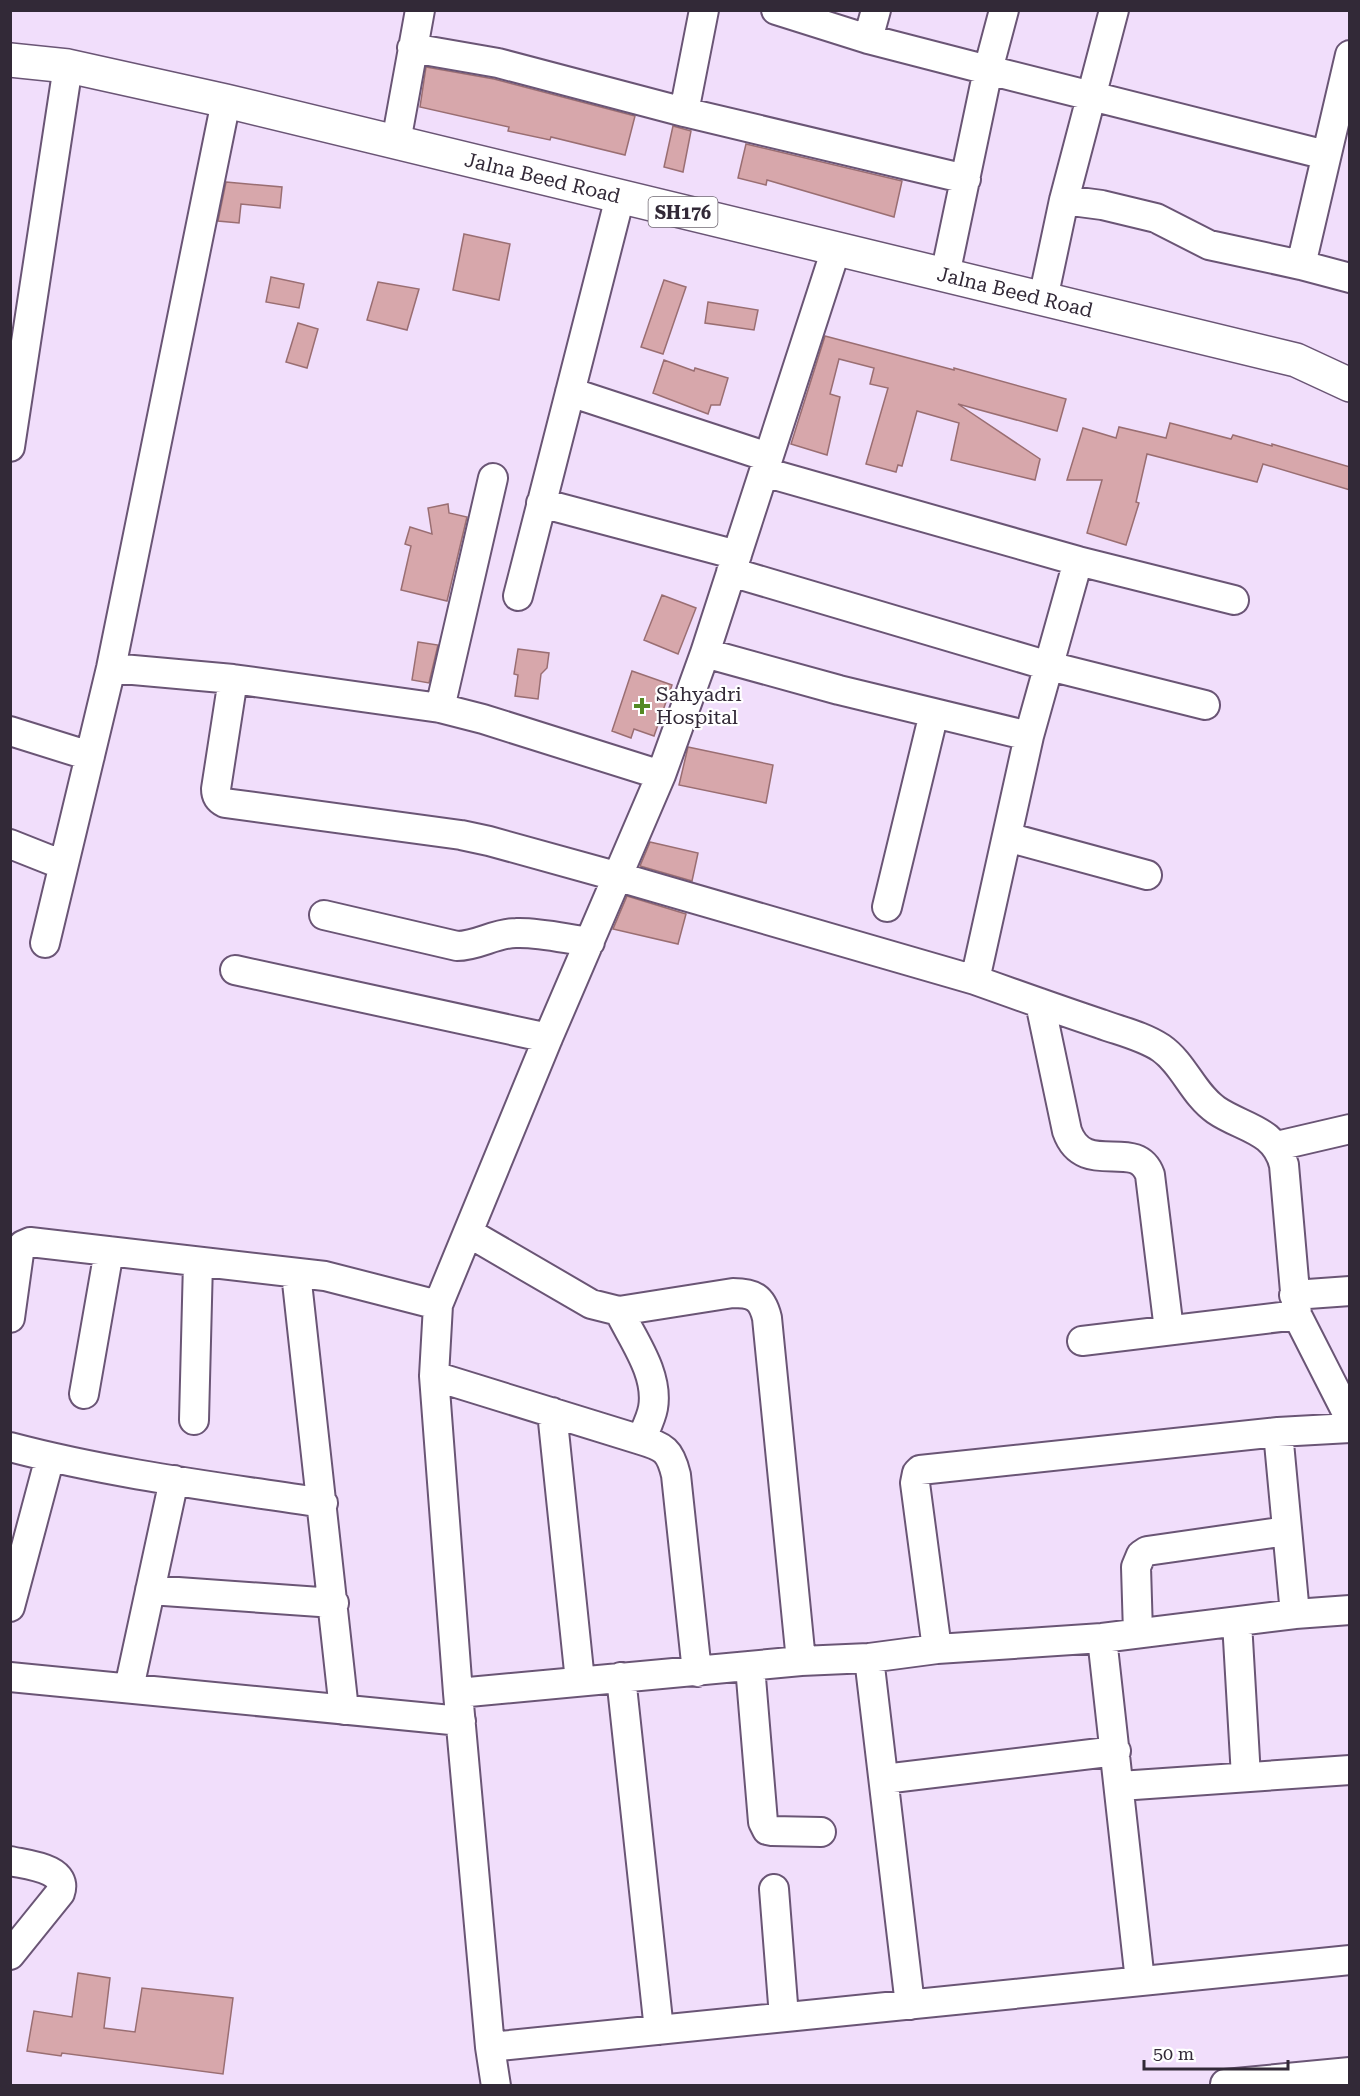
<svg xmlns="http://www.w3.org/2000/svg" width="1360" height="2096" font-family="'Roboto Serif',serif">
  <style>
    .building { fill: #d7a7ab; stroke: #9a6e72; stroke-width: 1.5 }
    .lines { fill: none; stroke-linecap: round; stroke-linejoin: round }
    .minor-casing { stroke: #6a5575; stroke-width: 32 }
    .major-casing { stroke: #6a5575; stroke-width: 36 }
    .minor { stroke: #fff; stroke-width: 28 }
    .major { stroke: #fff; stroke-width: 33 }
    .poi-dot { fill: #548a23; stroke: #fff; stroke-width: 2 }
    .labels { text-anchor: middle; dominant-baseline: central; stroke-width: 4.5; stroke-linejoin: round; paint-order: stroke }
    .shield { fill: #fff; stroke: #706973; stroke-width: 1.5 }
    .shield-label { font-size: 18px; font-weight: bold; fill: #322937 }
    .street-label { font-size: 20px; fill: #322937; stroke: #fff }
    .poi-label { font-size: 20px; fill: #322937; stroke: #fff; text-anchor: start }
  </style>
  <rect width="100%" height="100%" fill="#f1defb"/>
  <path class="building" d="M 426,67 L 494,79 L 635,116 L 625,155 L 551,137 L 550,140 L 508,131 L 509,127 L 420,107 Z
    M 673,126 L 691,131 L 683,172 L 664,167 Z
    M 746,144 L 902,181 L 894,217 L 767,180 L 766,185 L 738,178 Z
    M 226,182 L 282,187 L 280,208 L 241,204 L 239,223 L 218,221 Z
    M 464,234 L 510,244 L 499,300 L 453,290 Z
    M 271,277 L 304,284 L 299,308 L 266,302 Z
    M 664,280 L 686,287 L 663,354 L 641,347 Z
    M 378,282 L 419,289 L 407,330 L 367,320 Z
    M 708,302 L 758,310 L 754,330 L 705,323 Z
    M 298,323 L 318,329 L 307,368 L 286,362 Z
    M 825,336 L 954,370 L 954,368 L 1066,399 L 1057,431 L 958,404 L 1040,459 L 1035,480 L 951,460 L 959,423 L 917,411 L 902,466 L 898,465 L 896,472 L 866,464 L 888,388 L 870,384 L 874,368 L 839,359 L 830,394 L 840,397 L 827,455 L 791,444 Z
    M 664,360 L 694,371 L 695,368 L 728,378 L 720,405 L 711,405 L 708,414 L 653,393 Z
    M 1170,423 L 1231,439 L 1233,435 L 1272,446 L 1272,444 L 1350,467 L 1350,490 L 1263,464 L 1257,482 L 1147,454 L 1136,502 L 1139,503 L 1126,545 L 1087,533 L 1102,480 L 1067,480 L 1083,428 L 1116,438 L 1119,427 L 1166,438 Z
    M 448,504 L 449,513 L 467,517 L 447,601 L 401,590 L 411,546 L 405,544 L 410,527 L 432,534 L 428,508 Z
    M 662,595 L 696,608 L 678,654 L 644,640 Z
    M 418,642 L 438,645 L 429,683 L 412,680 Z
    M 518,649 L 549,653 L 547,668 L 541,674 L 538,699 L 515,696 L 518,675 L 514,674 Z
    M 632,671 L 672,685 L 654,736 L 634,729 L 631,738 L 612,731 Z
    M 688,747 L 773,765 L 766,803 L 679,785 Z
    M 650,842 L 698,853 L 692,881 L 640,866 Z
    M 627,896 L 686,914 L 678,944 L 613,929 Z
    M 78,1973 L 110,1978 L 104,2028 L 135,2032 L 142,1988 L 233,1998 L 223,2074 L 62,2053 L 61,2056 L 27,2051 L 34,2011 L 72,2017 Z"/>
  <g class="lines">
    <defs>
      <path id="minor" d="M 776,10 L 868,39 L 988,70 L 945,275
        M 1004,10 L 988,70 L 1326,155
        M 868,39 L 876,10
        M 412,48 L 498,63 L 684,112 L 966,179
        M 1350,55 L 1301,265 L 1350,278
        M 684,112 L 704,10
        M 396,142 L 420,10
        M 1064,200 L 1102,205 L 1156,218 L 1209,245 L 1301,265
        M 1043,299 L 1064,200 L 1114,10
        M 570,392 L 768,457
        M 10,447 L 68,66
        M 541,503 L 737,555
        M 1078,561 L 1234,600
        M 731,572 L 1049,666 L 1205,705
        M 518,596 L 620,197
        M 705,653 L 839,690 L 1029,736
        M 111,668 L 233,679 L 440,708 L 483,719 L 661,775
        M 233,679 L 216,789 C 216,797 219,800 225,803 L 461,835 L 489,841 L 619,877 L 975,980 L 1029,736 L 1078,561 L 764,472
        M 440,708 L 493,478
        M 10,731 L 90,756
        M 1007,837 L 1147,875
        M 10,844 L 63,865
        M 887,907 L 934,713
        M 324,915 L 457,946 C 478,946 495,933 516,933 C 540,932 566,939 590,942
        M 45,943 L 111,668 L 226,101
        M 235,970 L 548,1038
        M 975,980 C 1017,995 1059,1010 1101,1024 C 1120,1031 1143,1036 1161,1048 C 1184,1064 1193,1094 1216,1110 C 1242,1128 1275,1129 1284,1165 L 1297,1315 L 1350,1419
        M 1040,1003 L 1067,1131 C 1084,1179 1136,1136 1150,1175 L 1169,1330
        M 1277,1146 L 1350,1129
        M 469,1233 L 591,1304 L 619,1311 L 733,1293 C 753,1293 762,1297 767,1318 L 801,1661
        M 296,1273 L 344,1710
        M 1294,1295 L 1350,1291
        M 619,1311 C 633,1340 659,1374 653,1408 C 651,1419 645,1430 641,1440
        M 10,1318 L 19,1253 L 23,1245 L 30,1242 L 325,1276 L 438,1305
        M 1082,1341 L 1297,1315
        M 434,1376 L 641,1440 C 664,1447 670,1450 676,1475 L 697,1672
        M 84,1394 L 109,1251
        M 552,1412 L 580,1681
        M 194,1420 L 198,1262
        M 1278,1432 L 1295,1614
        M 10,1447 C 112,1474 218,1487 323,1503
        M 150,1590 L 334,1603
        M 10,1607 L 50,1457
        M 1237,1622 L 1246,1777
        M 1138,1633 L 1136,1567 L 1141,1555 L 1147,1551 L 1287,1531
        M 1102,1638 L 1140,1981
        M 937,1649 L 915,1483 L 917,1473 L 920,1470 L 1278,1432 L 1350,1428
        M 869,1658 L 910,2005
        M 750,1666 L 763,1822 L 767,1830 L 772,1831 L 821,1832
        M 10,1677 L 461,1721
        M 621,1677 L 659,2030
        M 129,1688 L 174,1480
        M 458,1693 L 801,1661 L 869,1658 L 937,1649 L 1102,1638 L 1295,1614 L 1350,1610
        M 884,1779 L 1116,1751
        M 1120,1786 L 1350,1770
        M 10,1861 C 27,1865 69,1868 60,1893 L 10,1955
        M 774,1889 L 784,2017
        M 490,2047 L 1350,1960
        M 1225,2084 L 1350,2072
        M 496,2086 L 490,2047 L 458,1693 L 434,1376 L 438,1305 L 548,1038 L 661,775 L 705,653 L 836,249"/>
      <g id="major">
        <path id="s1" d="M 10,60 L 68,66 L 226,101 L 1296,360 L 1350,385"/>
      </g>
    </defs>
    <use href="#minor" class="minor-casing"/>
    <use href="#major" class="major-casing"/>
    <use href="#minor" class="minor"/>
    <use href="#major" class="major"/>
  </g>
  <path class="poi-dot" d="M639 697h6v6h6v6h-6v6h-6v-6h-6v-6h6z"/>
  <g class="labels">
    <rect class="shield" x="648.5" y="197" width="69" height="30" rx="4.5"/>
    <g class="shield-label">
      <text x="683" y="212">SH176</text>
    </g>
    <g class="street-label">
      <text stroke="none"><textPath href="#s1" startOffset="546">Jalna Beed Road</textPath></text>
      <text stroke="none"><textPath href="#s1" startOffset="1032">Jalna Beed Road</textPath></text>
    </g>
    <g class="poi-label">
      <text x="656" y="694">Sahyadri<tspan x="656" dy="23">Hospital</tspan></text>
    </g>
  </g>
  <rect width="1360" height="2096" fill="none" stroke="#322937" stroke-width="24"/>
  <path d="M1144 2060v9h144v-9" fill="none" stroke="#322937" stroke-width="3"/>
  <text x="1153" y="2060" font-size="18" fill="#322937" stroke="#ffffff" stroke-width="4.5" paint-order="stroke">50 m</text>
</svg>
